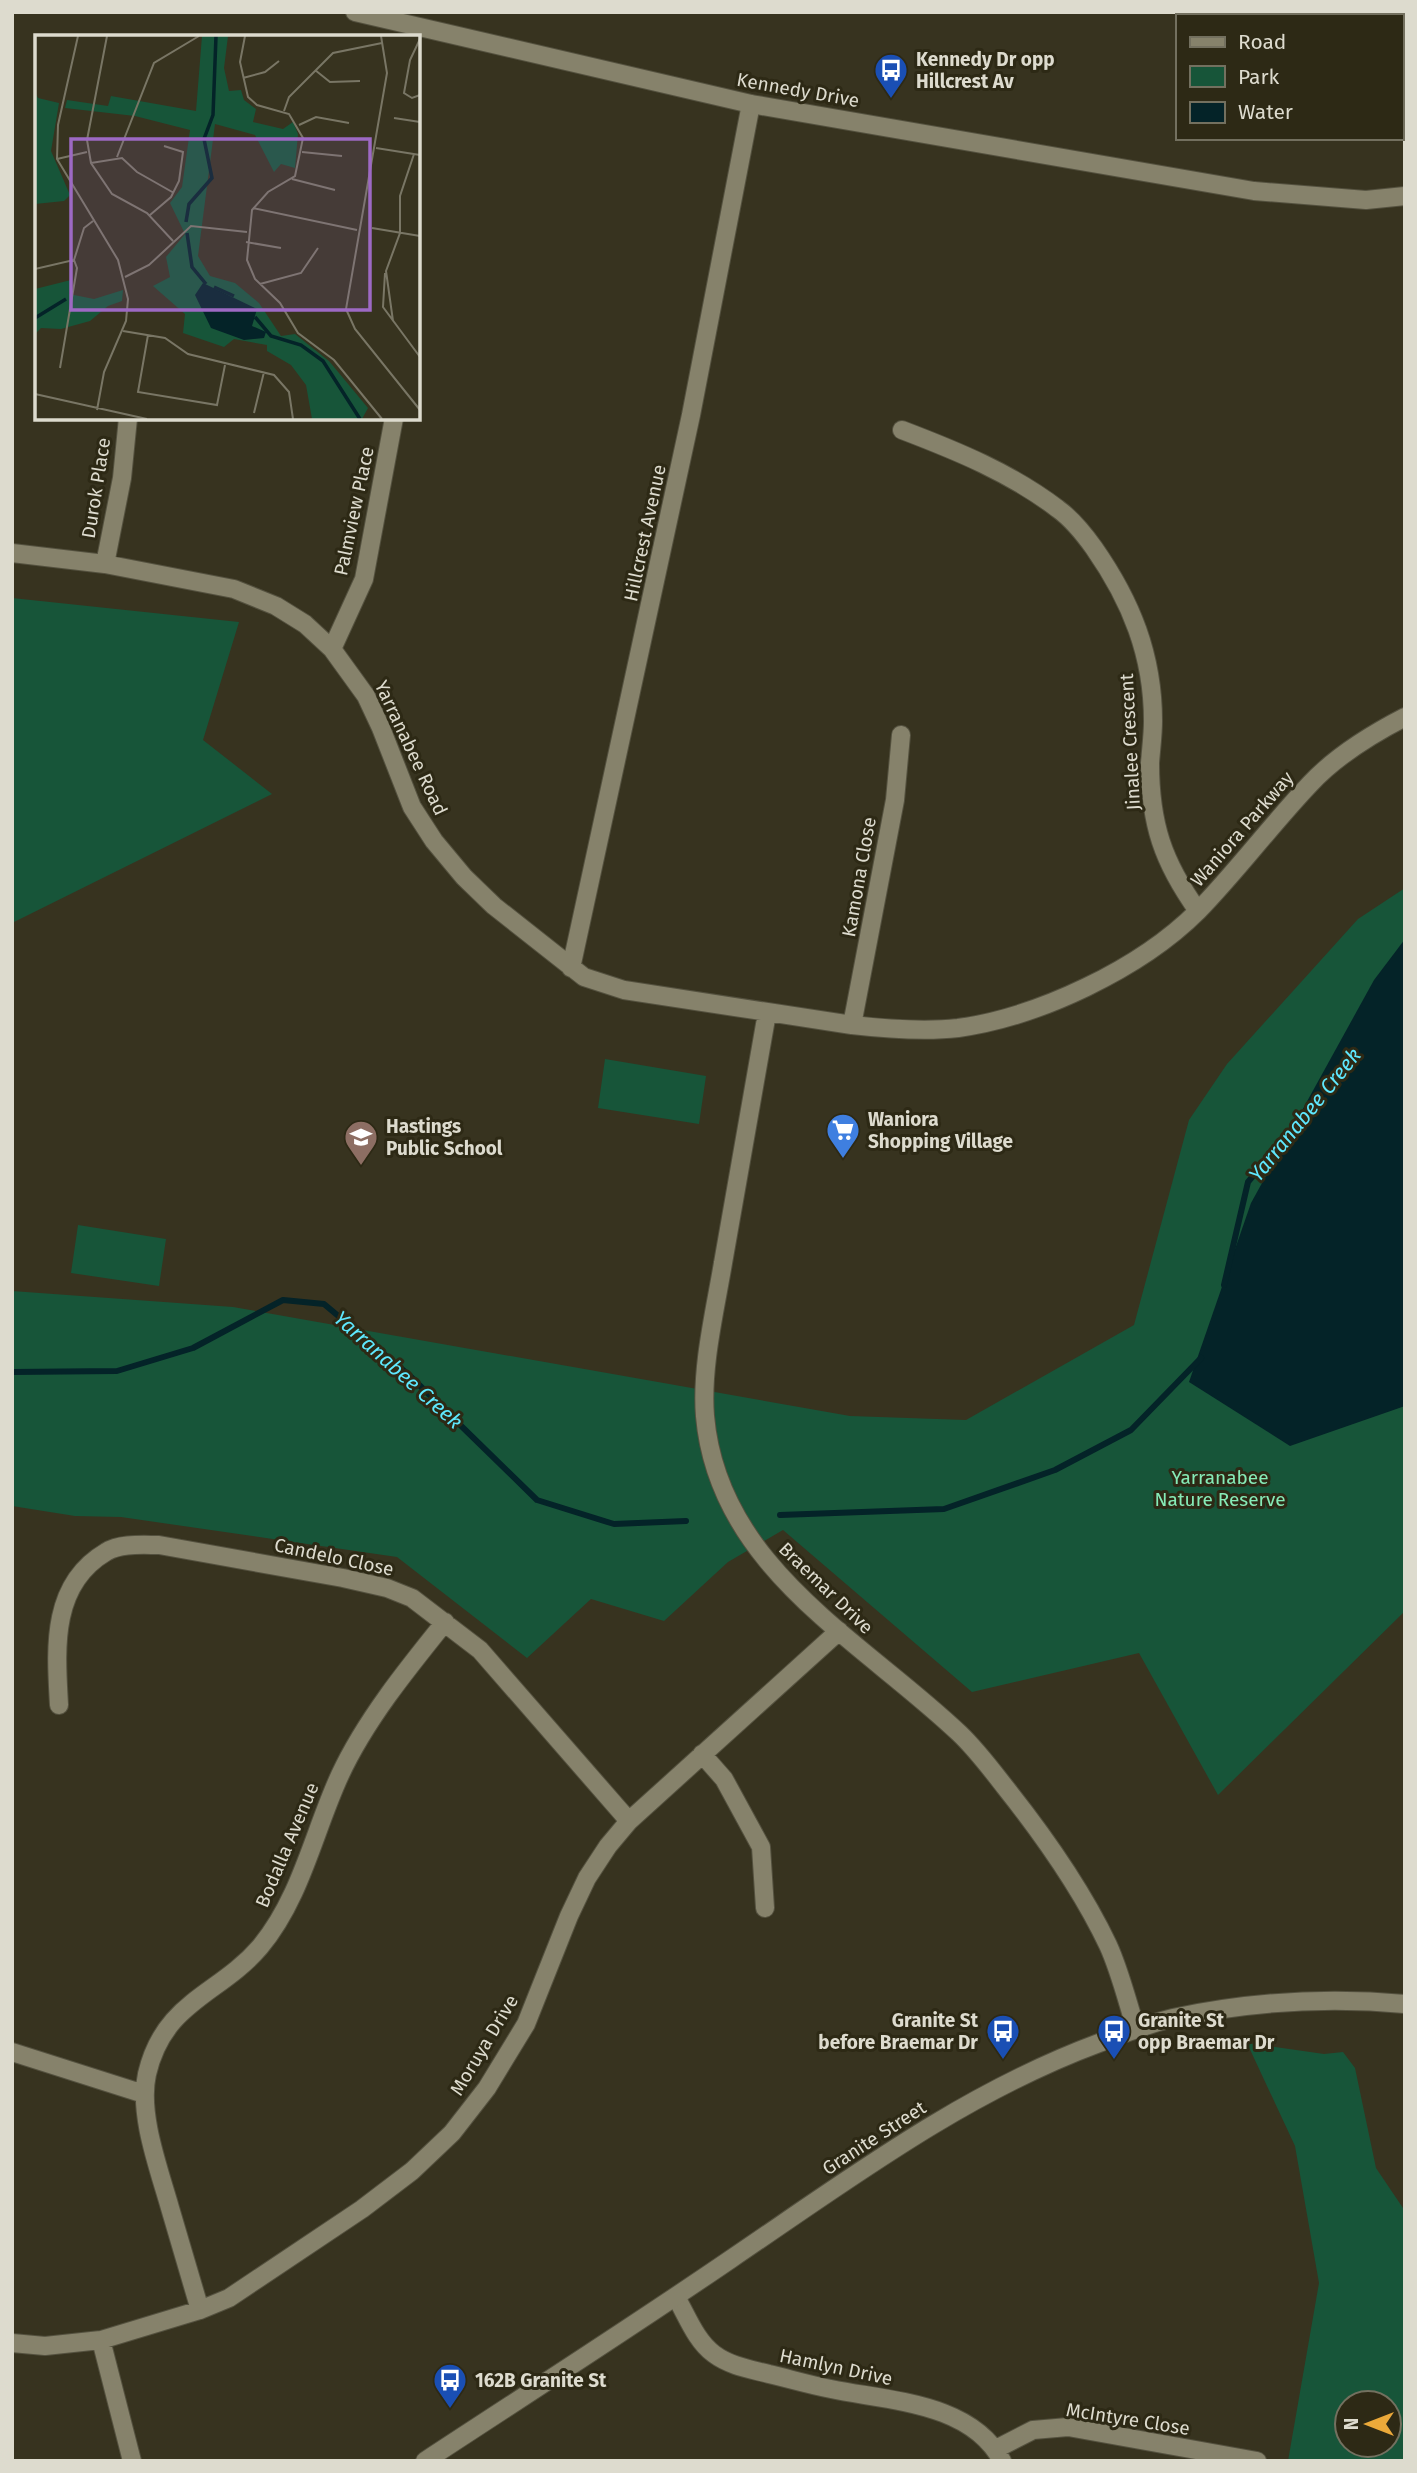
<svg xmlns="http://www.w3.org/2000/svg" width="1417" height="2473" font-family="'Fira Sans',sans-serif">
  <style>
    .green { fill: #175539; fill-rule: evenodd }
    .water { fill: #042328 }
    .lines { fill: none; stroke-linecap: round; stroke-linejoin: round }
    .stream { stroke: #042328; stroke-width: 6 }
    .street-casing { stroke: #54513f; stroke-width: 20 }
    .secondary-casing { stroke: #54513f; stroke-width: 20 }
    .street { stroke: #86826b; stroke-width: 18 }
    .secondary { stroke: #86826b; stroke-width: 18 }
    .labels { text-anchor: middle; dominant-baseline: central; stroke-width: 6; stroke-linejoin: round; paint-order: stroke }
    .poi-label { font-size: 19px; font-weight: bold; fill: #dddbce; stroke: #2d2915; text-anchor: start }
    .street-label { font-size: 19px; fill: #dddbce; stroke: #2d2915 }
    .park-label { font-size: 19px; fill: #86ebb7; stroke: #2d2915 }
    .water-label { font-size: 21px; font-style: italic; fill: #5ee8fe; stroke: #2d2915 }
    .inset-river { fill: none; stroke: #042328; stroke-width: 3.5 }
    .inset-road { fill: none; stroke: #797665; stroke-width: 2 }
    .view { fill: #9d69c4; fill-opacity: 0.15; stroke: #9d69c4; stroke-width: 3.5 }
    .inset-edge { fill: none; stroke: #dddbce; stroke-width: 3.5 }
  </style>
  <rect width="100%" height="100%" fill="#37331f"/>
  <path class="green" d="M 12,598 L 239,622 L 203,740 L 272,794 L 12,923 Z
    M 1405,888 L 1405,1611 L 1218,1795 L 1139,1653 L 972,1692 L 783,1530 L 728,1562 L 664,1621 L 591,1599 L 527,1658 L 397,1557 L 121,1517 L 75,1516 L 12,1506 L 12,1291 L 233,1307 L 850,1416 L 966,1420 L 1134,1325 L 1189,1120 L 1227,1064 L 1358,919 Z
    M 605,1059 L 706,1076 L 699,1124 L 598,1108 Z
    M 78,1225 L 166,1239 L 159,1286 L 71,1273 Z
    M 1247,2043 L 1324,2054 L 1343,2052 L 1355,2068 L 1376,2168 L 1405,2211 L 1405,2461 L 1288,2461 L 1319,2283 L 1295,2146 ZM 1389,2403 L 1389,2445 L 1347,2445 L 1347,2403 Z"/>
  <path class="water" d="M 1405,939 L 1405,1406 L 1290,1446 L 1189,1382 L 1251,1203 L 1374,980 Z"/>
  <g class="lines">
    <path class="stream" d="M 1224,1285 L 1248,1182 L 1296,1124
      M 12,1372 L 117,1371 L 193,1348 L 283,1300 L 324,1304 L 409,1375 L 537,1500 L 614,1524 L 686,1521
      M 780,1515 L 944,1509 L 1055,1470 L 1131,1430 L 1201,1358"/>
    <defs>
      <path id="street" d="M 902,430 C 957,451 1011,473 1058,509 C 1072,519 1084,534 1094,548 C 1131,601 1153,655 1153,721 C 1153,735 1151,749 1150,763 C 1150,824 1163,862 1198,911
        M 12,553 L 105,564 L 234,589 L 276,606 L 305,624 L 332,649 L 366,696 L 381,728 L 412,807 L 434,841 L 464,877 L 494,906 L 584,977 L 624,990 L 852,1025 C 887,1029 923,1032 958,1028 C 1038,1017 1140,969 1198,911 C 1237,871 1271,825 1310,784 C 1335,757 1372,734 1405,717
        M 105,564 L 122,478 L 128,418
        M 332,649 L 364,579 L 394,418
        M 571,968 L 691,415 L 751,104
        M 767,1013 C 753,1097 738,1180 723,1263 C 715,1311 701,1367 705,1416 C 718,1567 860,1639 959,1733 C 976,1749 991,1769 1005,1787 C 1044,1836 1081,1888 1108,1945 C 1120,1971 1127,2001 1136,2029
        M 852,1025 L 895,800 L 901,735
        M 59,1705 C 56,1650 50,1585 106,1552 C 120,1543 143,1545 159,1545 L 343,1578 L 387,1588 L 412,1598 L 480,1650 L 629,1821
        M 702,1754 L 724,1779 L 761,1847 L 765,1908
        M 12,2052 L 144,2094
        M 676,2297 C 687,2316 696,2341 714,2354 C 730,2366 750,2369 769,2374 C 790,2379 810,2385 831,2389 C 888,2401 971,2402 1002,2461
        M 200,2310 C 190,2276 180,2242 170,2208 C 159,2169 138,2114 147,2074 C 164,2001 219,1995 260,1947 C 301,1898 314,1831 340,1775 C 365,1721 407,1669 445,1622
        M 101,2340 L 132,2461
        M 12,2343 L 45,2346 L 101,2340 L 200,2310 L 229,2298 L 362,2209 L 412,2171 L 452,2133 L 487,2088 L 526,2024 L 569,1916 L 587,1878 L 608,1846 L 629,1821 L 839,1631
        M 996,2449 L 1033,2430 L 1068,2427 L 1257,2461"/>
      <path id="secondary" d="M 355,12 L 751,104 L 1254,191 L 1366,200 L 1405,196
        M 425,2461 C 527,2394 630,2328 731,2259 C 849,2179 964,2093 1099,2043 C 1123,2034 1147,2024 1173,2018 C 1248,2002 1328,1997 1405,2004"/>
    </defs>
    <use href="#street" class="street-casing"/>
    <use href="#secondary" class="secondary-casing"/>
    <use href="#street" class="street"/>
    <use href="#secondary" class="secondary"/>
  </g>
  <defs>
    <symbol id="bus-pin" viewBox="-11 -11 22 30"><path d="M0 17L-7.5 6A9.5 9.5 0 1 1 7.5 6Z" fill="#1a4fb4" stroke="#2d2915"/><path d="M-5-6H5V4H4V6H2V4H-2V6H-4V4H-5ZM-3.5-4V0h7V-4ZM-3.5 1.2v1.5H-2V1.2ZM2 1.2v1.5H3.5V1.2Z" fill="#fff"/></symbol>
    <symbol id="supermarket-pin" viewBox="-11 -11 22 30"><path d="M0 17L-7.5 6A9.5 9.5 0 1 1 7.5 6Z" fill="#3f7fe0" stroke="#2d2915"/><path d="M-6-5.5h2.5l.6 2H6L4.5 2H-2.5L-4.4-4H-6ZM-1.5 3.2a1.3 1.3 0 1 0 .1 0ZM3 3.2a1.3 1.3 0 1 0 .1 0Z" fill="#fff"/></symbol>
    <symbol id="school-pin" viewBox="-11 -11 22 30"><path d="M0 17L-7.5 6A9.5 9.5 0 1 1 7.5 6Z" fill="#8d6e63" stroke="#2d2915"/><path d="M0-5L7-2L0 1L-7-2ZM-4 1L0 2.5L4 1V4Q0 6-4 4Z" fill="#fff"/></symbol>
  </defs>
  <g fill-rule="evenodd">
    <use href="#bus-pin" x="872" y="51" width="38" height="52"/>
    <use href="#supermarket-pin" x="824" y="1111" width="38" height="52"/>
    <use href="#school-pin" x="342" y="1118" width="38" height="52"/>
    <use href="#bus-pin" x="984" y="2012" width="38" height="52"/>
    <use href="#bus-pin" x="1095" y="2012" width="38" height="52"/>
    <use href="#bus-pin" x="431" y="2361" width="38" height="52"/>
  </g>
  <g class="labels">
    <g class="poi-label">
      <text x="916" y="59">Kennedy Dr opp<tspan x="916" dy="22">Hillcrest Av</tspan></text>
      <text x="868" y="1119">Waniora<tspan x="868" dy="22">Shopping Village</tspan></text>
      <text x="386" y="1126">Hastings<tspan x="386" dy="22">Public School</tspan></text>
      <text x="978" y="2020" text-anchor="end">Granite St<tspan x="978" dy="22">before Braemar Dr</tspan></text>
      <text x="1138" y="2020">Granite St<tspan x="1138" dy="22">opp Braemar Dr</tspan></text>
      <text x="475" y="2380">162B Granite St</text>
    </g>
    <g class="street-label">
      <text transform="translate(798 90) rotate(10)">Kennedy Drive</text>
      <text transform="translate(96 488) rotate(-81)">Durok Place</text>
      <text transform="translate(354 511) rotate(-78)">Palmview Place</text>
      <text transform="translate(645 533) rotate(-78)">Hillcrest Avenue</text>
      <text transform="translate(1130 742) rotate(-93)">Jinalee Crescent</text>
      <text transform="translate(411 748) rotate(65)">Yarranabee Road</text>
      <text transform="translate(1242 829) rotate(-49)">Waniora Parkway</text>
      <text transform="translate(859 877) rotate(-80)">Kamona Close</text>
      <text transform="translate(334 1557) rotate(12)">Candelo Close</text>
      <text transform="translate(826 1588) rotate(44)">Braemar Drive</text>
      <text transform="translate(287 1845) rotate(-67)">Bodalla Avenue</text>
      <text transform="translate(484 2045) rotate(-59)">Moruya Drive</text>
      <text transform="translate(874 2138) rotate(-33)">Granite Street</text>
      <text transform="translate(836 2367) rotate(12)">Hamlyn Drive</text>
      <text transform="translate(1128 2419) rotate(9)">McIntyre Close</text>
    </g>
    <g class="park-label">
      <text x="1220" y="1477">Yarranabee<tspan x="1220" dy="22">Nature Reserve</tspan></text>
    </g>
    <g class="water-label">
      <text transform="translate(1305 1115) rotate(-51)">Yarranabee Creek</text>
      <text transform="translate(398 1370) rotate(42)">Yarranabee Creek</text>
    </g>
  </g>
  <g transform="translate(35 35)">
    <rect width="385" height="385" fill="#37331f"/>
    <path d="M 167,1 L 193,1 L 189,33 L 194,56 L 206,55 L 209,65 L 221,74 L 218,87 L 248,94 L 258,87 L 263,99 L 260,133 L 246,129 L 239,137 L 220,100 L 180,89 L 163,221 L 175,241 L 200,248 L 224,268 L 246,301 L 260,299 L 294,326 L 333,373 L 327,384 L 277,384 L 271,350 L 256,330 L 232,316 L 232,310 L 199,304 L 189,312 L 148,298 L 150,279 L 118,251 L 135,242 L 131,222 L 150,199 L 135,168 L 147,152 L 155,95 L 100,81 L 30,73 L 32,65 L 73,71 L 76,61 L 161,76 ZM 0,57 L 3,63 L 24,68 L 16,116 L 35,160 L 29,166 L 0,169 ZM 36,245 L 34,259 L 59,264 L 88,255 L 87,266 L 73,271 L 55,286 L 26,294 L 6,293 L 0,299 L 0,254 Z" fill="#175539"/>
    <path d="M 168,248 L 222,274 L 217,291 L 231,297 L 229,303 L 209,305 L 176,293 L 160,260 Z" fill="#042328"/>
    <path class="inset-river" d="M 151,187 L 154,169 L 177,143 L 169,104 L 178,80 L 181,1M 152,198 L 157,232 L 171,249M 179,252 L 199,261M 220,282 L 236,301 L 266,310 L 288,326 L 325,384M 0,283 L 31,264"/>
    <path class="inset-road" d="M 43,1 L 23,90 L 22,124 L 83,225 L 93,264 L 91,286 L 69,337 L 62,375M 72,1 L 52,105 L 56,128 L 77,159 L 112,178 L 138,206M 210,1 L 205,27 L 213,62 L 222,70 L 254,79 L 268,103 L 260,141 L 233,157 L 217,175 L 212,225 L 220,244 L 245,268 L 263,298 L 299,325 L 347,384M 346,1 L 352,38 L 311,274 L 320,294 L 385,375M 385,4 L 375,25 L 369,58 L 377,63 L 385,60M 280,35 L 295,47 L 325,46M 208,43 L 230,37 L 244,26M 249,76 L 254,62 L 298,18 L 347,8M 359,83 L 385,87M 264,90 L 281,82 L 314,88M 341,113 L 385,120M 267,117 L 307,121M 82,122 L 119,28 L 164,1M 22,124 L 52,117M 56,128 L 87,123 L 102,137 L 139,158M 257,144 L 300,155M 218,173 L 322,195M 115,180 L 136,162 L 144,146 L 148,117 L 129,111M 337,193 L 385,201M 211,207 L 246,213M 0,234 L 39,225 L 49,193 L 58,186M 350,238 L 348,272 L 385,322M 90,242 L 114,230 L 156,191 L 212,197M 225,249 L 266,238 L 283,213M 358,286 L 351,236 L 365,198 L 365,161 L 379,119M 88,296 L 130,303 L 153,319 L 239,340 L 254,357 L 258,384M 113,300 L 103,357 L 182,370 L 190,330M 25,333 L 42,233 L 39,225M 0,359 L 112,384M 219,378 L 229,337"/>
    <path class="view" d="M 36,104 L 335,104 L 335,275 L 36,275 Z"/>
    <rect width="385" height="385" class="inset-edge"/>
  </g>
  <rect width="1417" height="2473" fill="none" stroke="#dddbce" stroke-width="28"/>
  <rect x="1176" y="14" width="228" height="126" fill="#2d2915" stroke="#73705f" stroke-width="2"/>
  <rect x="1190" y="37" width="35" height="10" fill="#86826b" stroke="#73705f" stroke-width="2"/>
  <text x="1238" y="49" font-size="21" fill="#dddbce">Road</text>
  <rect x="1190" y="66" width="35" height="21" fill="#175539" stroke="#73705f" stroke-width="2"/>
  <text x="1238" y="84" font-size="21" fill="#dddbce">Park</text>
  <rect x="1190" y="102" width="35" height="21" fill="#042328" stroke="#73705f" stroke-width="2"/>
  <text x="1238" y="119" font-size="21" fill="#dddbce">Water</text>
  <g transform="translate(1368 2424) rotate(270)"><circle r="33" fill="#2d2915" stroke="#73705f" stroke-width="2"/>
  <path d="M0-5L12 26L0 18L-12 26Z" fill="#eba93a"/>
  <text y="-10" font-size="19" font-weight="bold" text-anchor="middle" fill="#dddbce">N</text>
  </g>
</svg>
